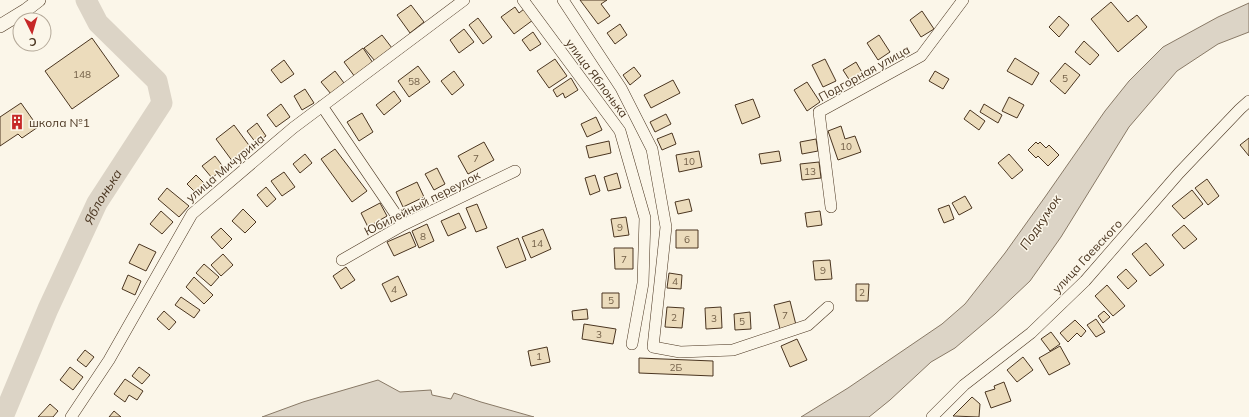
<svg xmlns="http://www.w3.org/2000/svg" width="1249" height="417" font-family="Mulish,sans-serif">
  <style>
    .water { fill: #dcd4c6; stroke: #887966 }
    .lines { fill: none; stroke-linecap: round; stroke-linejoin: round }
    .river { stroke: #dcd4c6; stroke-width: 21 }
    .building { fill: #ecdcbc; stroke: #4a3520 }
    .minor-casing { stroke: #4a3520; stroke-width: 12 }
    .tertiary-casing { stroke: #4a3520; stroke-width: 14 }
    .minor { stroke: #fbf6e9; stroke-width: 11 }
    .tertiary { stroke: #fbf6e9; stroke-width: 13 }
    .labels { text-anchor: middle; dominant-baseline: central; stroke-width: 3; stroke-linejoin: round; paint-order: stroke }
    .number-label { font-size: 10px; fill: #725f47 }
    .street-label { font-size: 12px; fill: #4a3520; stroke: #fbf6e9 }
    .poi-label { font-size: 12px; fill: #4a3520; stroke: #fbf6e9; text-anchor: start }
    .water-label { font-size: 13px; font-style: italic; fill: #4a3520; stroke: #fbf6e9 }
  </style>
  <rect width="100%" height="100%" fill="#fbf6e9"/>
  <path class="water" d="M 1249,3 L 1249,32 L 1218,44 L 1177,71 L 1129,127 L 1061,237 L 1030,281 L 995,314 L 955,348 L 931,362 L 890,400 L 869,417 L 801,417 L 848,388 L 942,324 L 965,304 L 1005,253 L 1045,197 L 1105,111 L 1129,81 L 1163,47 L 1218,17 Z
    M 378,380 L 400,392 L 431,390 L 432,395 L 451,399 L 454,393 L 481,402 L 534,417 L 262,417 L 303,402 Z"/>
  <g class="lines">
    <path class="river" id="s1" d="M 3,417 L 48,309 L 97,203 L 162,103 L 157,81 L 98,23 L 86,0"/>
  </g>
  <path class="building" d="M 580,0 L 607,0 L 601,4 L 610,16 L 598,24 Z
    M 1111,2 L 1128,22 L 1137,15 L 1147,27 L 1118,52 L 1091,19 Z
    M 411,5 L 424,22 L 410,33 L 397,15 Z
    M 515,7 L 519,13 L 524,9 L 533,20 L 514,34 L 501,17 Z
    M 922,11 L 934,29 L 921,37 L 910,20 Z
    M 1059,16 L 1069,25 L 1059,37 L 1049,27 Z
    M 478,18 L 492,37 L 483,44 L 469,25 Z
    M 620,24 L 627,35 L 615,44 L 607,33 Z
    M 464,29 L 474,42 L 459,53 L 450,40 Z
    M 533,32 L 541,44 L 530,51 L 522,40 Z
    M 382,35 L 392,48 L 375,61 L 364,48 Z
    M 879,35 L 890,52 L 878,60 L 867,43 Z
    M 92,38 L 119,76 L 72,109 L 45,71 Z
    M 1084,41 L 1099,55 L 1090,65 L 1075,52 Z
    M 363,48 L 373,63 L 355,77 L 344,62 Z
    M 1015,58 L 1039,73 L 1032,85 L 1007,71 Z
    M 555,59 L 567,76 L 549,88 L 537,71 Z
    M 825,59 L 836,81 L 823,87 L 812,65 Z
    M 284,60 L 294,74 L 281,83 L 271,70 Z
    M 856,62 L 864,76 L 852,84 L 843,70 Z
    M 1065,63 L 1080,75 L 1065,94 L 1050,81 Z
    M 418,66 L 430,82 L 409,97 L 398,81 Z
    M 634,67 L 641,76 L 630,85 L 623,75 Z
    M 335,71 L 344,83 L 331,94 L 321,82 Z
    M 454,71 L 464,85 L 452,95 L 441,81 Z
    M 935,71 L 949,79 L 943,89 L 929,81 Z
    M 571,78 L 578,90 L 565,98 L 563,93 L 557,97 L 553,90 Z
    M 673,80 L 680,93 L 651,108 L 644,95 Z
    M 807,82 L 820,102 L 807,111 L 794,90 Z
    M 305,89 L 314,103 L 302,110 L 294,96 Z
    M 394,91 L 401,101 L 384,115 L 376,105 Z
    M 1009,97 L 1024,105 L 1017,118 L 1002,111 Z
    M 753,99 L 760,117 L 742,124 L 735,105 Z
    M 21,103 L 38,127 L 22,138 L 18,134 L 0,146 L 0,117 Z
    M 281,104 L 290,117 L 276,127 L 267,115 Z
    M 984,104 L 1002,115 L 998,123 L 980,112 Z
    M 970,110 L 985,121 L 979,130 L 964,119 Z
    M 362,113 L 373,132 L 359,141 L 347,122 Z
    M 666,114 L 671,124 L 655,132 L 650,122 Z
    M 596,117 L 602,130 L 587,137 L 581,124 Z
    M 257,123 L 266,136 L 256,143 L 247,131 Z
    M 234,125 L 251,148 L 233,162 L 216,139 Z
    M 841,126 L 845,139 L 855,136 L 861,152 L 838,160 L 828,131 Z
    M 672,133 L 676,144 L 662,150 L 657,139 Z
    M 1249,138 L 1249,156 L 1240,145 Z
    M 816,139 L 818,151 L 802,154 L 800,142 Z
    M 609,141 L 611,153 L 589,158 L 586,146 Z
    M 484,142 L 494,160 L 468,174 L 458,156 Z
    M 1036,142 L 1038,144 L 1040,142 L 1046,148 L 1049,145 L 1059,155 L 1048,166 L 1038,156 L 1036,158 L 1028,150 Z
    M 335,149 L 367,191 L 352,202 L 321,159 Z
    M 699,151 L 702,167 L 679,172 L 676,155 Z
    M 779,151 L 781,161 L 761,164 L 759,154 Z
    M 305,154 L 312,163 L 300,173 L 293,164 Z
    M 1009,154 L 1023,170 L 1012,179 L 998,163 Z
    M 215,156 L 224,168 L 212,178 L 202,166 Z
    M 819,162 L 821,178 L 802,180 L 800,164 Z
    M 437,168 L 445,184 L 434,190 L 425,174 Z
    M 284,172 L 295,187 L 282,196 L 271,181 Z
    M 617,173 L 621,188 L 608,191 L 604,177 Z
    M 196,175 L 207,186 L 198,195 L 187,184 Z
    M 595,175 L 600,191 L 590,195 L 585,178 Z
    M 1207,179 L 1219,196 L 1208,205 L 1195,188 Z
    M 417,182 L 424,197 L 403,207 L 396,192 Z
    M 266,187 L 276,199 L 267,207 L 257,195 Z
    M 167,188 L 189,206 L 179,217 L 158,199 Z
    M 1192,190 L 1203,204 L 1184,219 L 1172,206 Z
    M 965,196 L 972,208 L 959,215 L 952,203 Z
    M 689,199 L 692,211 L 678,214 L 675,202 Z
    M 380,203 L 387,216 L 368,227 L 361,213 Z
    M 477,204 L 487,228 L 476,232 L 466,208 Z
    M 949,205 L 954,219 L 944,223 L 938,209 Z
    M 243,209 L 256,222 L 245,233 L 232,221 Z
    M 161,211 L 173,222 L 162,234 L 150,224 Z
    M 820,211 L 822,225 L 807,227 L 805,213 Z
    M 459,213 L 466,228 L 448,236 L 441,221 Z
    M 626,217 L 629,235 L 614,237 L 611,219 Z
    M 427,224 L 434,241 L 419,248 L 412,231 Z
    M 1184,225 L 1197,239 L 1184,249 L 1172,235 Z
    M 221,228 L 232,239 L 222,249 L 211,237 Z
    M 543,229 L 551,249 L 531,258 L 522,237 Z
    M 676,230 L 698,230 L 698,248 L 676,248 Z
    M 410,232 L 416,246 L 394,256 L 387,242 Z
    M 518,238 L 526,260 L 506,268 L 497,247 Z
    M 1146,243 L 1164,265 L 1150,276 L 1132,254 Z
    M 139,244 L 156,252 L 146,271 L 129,263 Z
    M 614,248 L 633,248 L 633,269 L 615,269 Z
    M 223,254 L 233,265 L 221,276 L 211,265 Z
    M 830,260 L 832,279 L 815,280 L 813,261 Z
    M 204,264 L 219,277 L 211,286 L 196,273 Z
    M 346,267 L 355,280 L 341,289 L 333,276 Z
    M 1126,269 L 1137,281 L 1128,289 L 1117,277 Z
    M 669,273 L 682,275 L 681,289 L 667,288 Z
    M 128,275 L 141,281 L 135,295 L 122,289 Z
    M 398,276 L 407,295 L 391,302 L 382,284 Z
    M 194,277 L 213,295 L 204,304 L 186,287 Z
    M 856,284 L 869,284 L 868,301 L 856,301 Z
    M 1107,285 L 1125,306 L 1113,316 L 1095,296 Z
    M 602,293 L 619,293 L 619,308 L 602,308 Z
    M 181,297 L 200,310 L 194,318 L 175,305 Z
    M 790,301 L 796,325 L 780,329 L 774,305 Z
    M 667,307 L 684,308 L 682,328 L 665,327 Z
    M 721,307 L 722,328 L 706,329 L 705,308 Z
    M 587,309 L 588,319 L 573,320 L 572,311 Z
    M 164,311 L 176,322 L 169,330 L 157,319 Z
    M 1104,311 L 1110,317 L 1103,323 L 1098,316 Z
    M 750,312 L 751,329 L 735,330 L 734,314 Z
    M 1096,319 L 1105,332 L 1096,337 L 1087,325 Z
    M 1075,320 L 1086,331 L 1081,337 L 1077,333 L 1068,342 L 1060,333 Z
    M 584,324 L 616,329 L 613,344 L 582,339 Z
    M 1051,332 L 1060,344 L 1050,351 L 1041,339 Z
    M 797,339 L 807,360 L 790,367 L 781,346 Z
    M 1060,346 L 1070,364 L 1049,375 L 1039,358 Z
    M 547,347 L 550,362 L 531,366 L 528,351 Z
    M 85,350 L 94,357 L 86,367 L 77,360 Z
    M 1023,357 L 1033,370 L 1017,382 L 1007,370 Z
    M 639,358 L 713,361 L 713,376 L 639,373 Z
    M 70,367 L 83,377 L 73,390 L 60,380 Z
    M 139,367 L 150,375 L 142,384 L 132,376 Z
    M 125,379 L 143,391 L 137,400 L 129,395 L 125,402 L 114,394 Z
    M 1004,382 L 1011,401 L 991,408 L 985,392 L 995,389 L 994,386 Z
    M 972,397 L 980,404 L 979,417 L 953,416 Z
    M 50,404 L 58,411 L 53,417 L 38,417 Z
    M 114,411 L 121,417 L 109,417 Z"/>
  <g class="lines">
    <defs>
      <path id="minor" d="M 523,0 L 620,131 L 645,218 L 643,283 L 632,344
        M 563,0 L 621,88 L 652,149 L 666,227 L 653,347 L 680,352 L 733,350 L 808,325 L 828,307
        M 322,106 L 403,225
        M 831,207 L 819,112 L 921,56 L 963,0
        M 342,260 L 403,225 L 515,171
        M 71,417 L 109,360 L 192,214 L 293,128 L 464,0
        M 932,417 L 964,385 L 1031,333 L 1085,281 L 1179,173 L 1240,109 L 1249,101"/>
      <path id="tertiary" d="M 0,26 L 26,10 L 39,0"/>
    </defs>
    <use href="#minor" class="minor-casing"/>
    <use href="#tertiary" class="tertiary-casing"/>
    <use href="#minor" class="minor"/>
    <use href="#tertiary" class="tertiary"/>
  </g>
  <defs>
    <symbol id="building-bare" viewBox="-9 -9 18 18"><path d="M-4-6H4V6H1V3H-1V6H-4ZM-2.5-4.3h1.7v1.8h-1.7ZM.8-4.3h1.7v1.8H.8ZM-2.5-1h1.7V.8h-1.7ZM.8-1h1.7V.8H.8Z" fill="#c62828" stroke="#fbf6e9" stroke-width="2.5" paint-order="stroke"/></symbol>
  </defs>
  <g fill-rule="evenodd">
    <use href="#building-bare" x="6" y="111" width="22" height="22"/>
  </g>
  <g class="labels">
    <g class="number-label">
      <text x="82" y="74">148</text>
      <text x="1065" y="78">5</text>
      <text x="414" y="81">58</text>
      <text x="846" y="146">10</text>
      <text x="476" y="158">7</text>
      <text x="689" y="161">10</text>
      <text x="810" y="171">13</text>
      <text x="620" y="227">9</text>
      <text x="423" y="236">8</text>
      <text x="687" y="239">6</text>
      <text x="537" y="243">14</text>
      <text x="624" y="259">7</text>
      <text x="823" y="270">9</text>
      <text x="675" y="281">4</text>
      <text x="394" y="289">4</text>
      <text x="862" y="292">2</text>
      <text x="611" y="300">5</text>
      <text x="785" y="315">7</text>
      <text x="674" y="317">2</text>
      <text x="714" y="318">3</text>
      <text x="742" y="321">5</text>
      <text x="599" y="334">3</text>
      <text x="539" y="356">1</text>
      <text x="676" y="367">2Б</text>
    </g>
    <g class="street-label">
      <text transform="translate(864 73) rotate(-29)">Подгорная улица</text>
      <text transform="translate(597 78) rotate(53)">улица Яблонька</text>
      <text transform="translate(225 168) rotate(-40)">улица Мичурина</text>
      <text transform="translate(422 203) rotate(-27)">Юбилейный переулок</text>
      <text transform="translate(1087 256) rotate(-47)">улица Гаевского</text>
    </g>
    <g class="poi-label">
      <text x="29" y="122">школа №1</text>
    </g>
    <g class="water-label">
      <text stroke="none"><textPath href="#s1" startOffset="242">Яблонька</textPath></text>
      <text transform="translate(1040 222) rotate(-56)">Подкумок</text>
    </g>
  </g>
  <g transform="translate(32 32) rotate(175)"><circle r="19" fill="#fbf6e9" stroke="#b4a999"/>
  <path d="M0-3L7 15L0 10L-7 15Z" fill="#c62828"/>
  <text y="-6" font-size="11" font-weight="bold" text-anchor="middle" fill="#4a3520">С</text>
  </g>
</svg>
